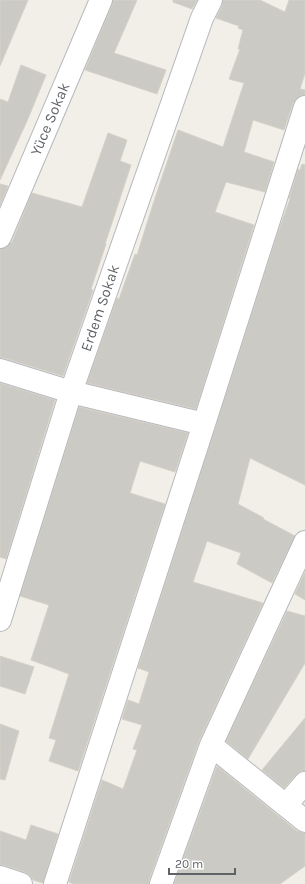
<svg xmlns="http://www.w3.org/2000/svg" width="305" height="884" font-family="Karla,sans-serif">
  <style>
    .building { fill: #cccac5; stroke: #d6d1c6 }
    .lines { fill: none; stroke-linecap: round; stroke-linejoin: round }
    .street-casing { stroke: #b5b8bc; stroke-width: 24 }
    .street { stroke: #fff; stroke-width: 22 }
    .labels { text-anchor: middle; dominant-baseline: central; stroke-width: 3; stroke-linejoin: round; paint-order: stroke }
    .street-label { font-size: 15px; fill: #5f6368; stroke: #fff }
  </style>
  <rect width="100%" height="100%" fill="#f1efe8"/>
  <path class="building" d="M 0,0 L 28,0 L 0,66 Z
    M 113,0 L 137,0 L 114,53 L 166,70 L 157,94 L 85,70 L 112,5 Z
    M 173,0 L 197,0 L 192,9 L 173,2 Z
    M 223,0 L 260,0 L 285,12 L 289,0 L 305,0 L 305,73 L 300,89 L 305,90 L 305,95 L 302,95 L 297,98 L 293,103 L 284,130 L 253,120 L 244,152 L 274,162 L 265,192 L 226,182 L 215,212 L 254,225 L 196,409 L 87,383 L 117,298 L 119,299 L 135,254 L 137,255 L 155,198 L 178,130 L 223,147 L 244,83 L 229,79 L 240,49 L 238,49 L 243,30 L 238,28 L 239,26 L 216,18 L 222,6 Z
    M 21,65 L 46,75 L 27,121 L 0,180 L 0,99 L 8,102 Z
    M 108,133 L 127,140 L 120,161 L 131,165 L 105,244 L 106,244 L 91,289 L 93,290 L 63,376 L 4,358 L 0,358 L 0,249 L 7,247 L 12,242 L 32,193 L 82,207 Z
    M 302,164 L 305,165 L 305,485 L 250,458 L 238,504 L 264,518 L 263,519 L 295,536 L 272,583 L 237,564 L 241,553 L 207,541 L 193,582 L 263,603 L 199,741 L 149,880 L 149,884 L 73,884 L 69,882 L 102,780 L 123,789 L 137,750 L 133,749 L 142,725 L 122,719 L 128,700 L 139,704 L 149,672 L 138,668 L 278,232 L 290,199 L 289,199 L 298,169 L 300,170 Z
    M 0,184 L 8,186 L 0,205 Z
    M 0,383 L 55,400 L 6,559 L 0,557 Z
    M 79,407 L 188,433 L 175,472 L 140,461 L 130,493 L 165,504 L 78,771 L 49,761 L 56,740 L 49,738 L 69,674 L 31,660 L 49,605 L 20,596 Z
    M 305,572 L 305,600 L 295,594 Z
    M 287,611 L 305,616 L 305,663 L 248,759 L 226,741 Z
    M 0,656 L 34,667 L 25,694 L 0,686 Z
    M 305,718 L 305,771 L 301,771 L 296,775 L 284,788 L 262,770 Z
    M 0,724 L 19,731 L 5,780 L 0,779 Z
    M 217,766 L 297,831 L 303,833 L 305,833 L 305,866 L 280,884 L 174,884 Z
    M 31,825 L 58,834 L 43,883 L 33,880 L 30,875 L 25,872 L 4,865 L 0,865 L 0,831 L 26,840 Z"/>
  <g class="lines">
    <defs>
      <path id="street" d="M 0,237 L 101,0
        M 0,370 L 71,392 L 204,424
        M 0,620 L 71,392 L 202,18 L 211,0
        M 211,745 L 305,821
        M 286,805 L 305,783
        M 0,877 L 21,884
        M 55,884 L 204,424 L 305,107
        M 161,884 L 211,745 L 305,542"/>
    </defs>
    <use href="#street" class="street-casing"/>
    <use href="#street" class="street"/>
  </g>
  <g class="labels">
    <g class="street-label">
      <text transform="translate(50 119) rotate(-67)">Yüce Sokak</text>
      <text transform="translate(100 308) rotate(-71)">Erdem Sokak</text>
    </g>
  </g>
  <path d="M169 868v6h66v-6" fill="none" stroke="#5f6368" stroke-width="2"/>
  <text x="175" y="868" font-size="12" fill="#5f6368" stroke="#ffffff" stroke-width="3" paint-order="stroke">20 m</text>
</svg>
